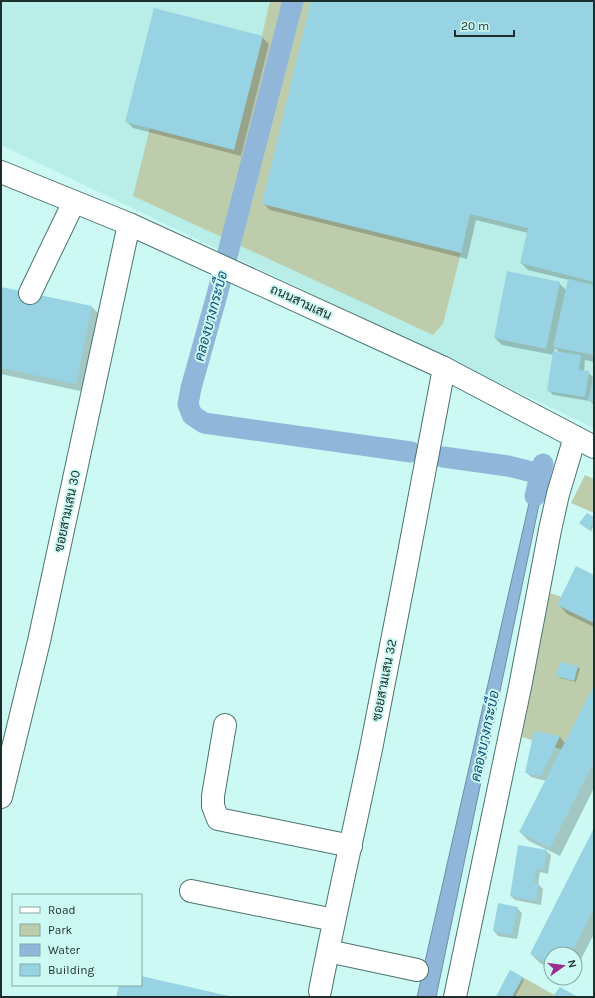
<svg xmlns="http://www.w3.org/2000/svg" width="595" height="998" font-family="Karla,Sarabun,sans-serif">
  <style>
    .built { fill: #b8eee7 }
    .green { fill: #bdcdac }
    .water { fill: #90b7da; stroke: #6e8ea6 }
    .shadow { fill: #0003; fill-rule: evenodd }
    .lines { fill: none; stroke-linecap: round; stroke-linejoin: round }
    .canal { stroke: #90b7da; stroke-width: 21 }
    .building { fill: #97d3e3 }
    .minor-casing { stroke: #4b746f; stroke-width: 24 }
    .major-casing { stroke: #4b746f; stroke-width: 24 }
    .minor { stroke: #fff; stroke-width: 22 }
    .major { stroke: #fff; stroke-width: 22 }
    .labels { text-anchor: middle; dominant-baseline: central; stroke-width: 4; stroke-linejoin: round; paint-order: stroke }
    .street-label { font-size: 13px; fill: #1d2e2c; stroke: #ccf9f3 }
    .water-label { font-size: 14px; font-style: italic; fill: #0c4d78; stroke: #ccf9f3 }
  </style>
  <rect width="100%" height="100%" fill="#ccf9f3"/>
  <path class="built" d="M 1,1 L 594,1 L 594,428 L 234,257 L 1,145 Z"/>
  <path class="green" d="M 270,1 L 311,1 L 461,253 L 443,324 L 433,335 L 133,196 L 150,128 L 262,36 Z
    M 585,475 L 594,479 L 594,513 L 571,503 Z
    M 550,593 L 585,605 L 594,618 L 594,693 L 567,751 L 522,737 Z
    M 510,970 L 558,997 L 496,997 Z"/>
  <path class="water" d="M 537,468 L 546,471 L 436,997 L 417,997 Z"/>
  <path class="shadow" d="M 312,1 L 594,1 L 594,362 L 585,360 L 584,372 L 588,372 L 593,377 L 592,385 L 593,386 L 594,382 L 594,405 L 590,401 L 553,395 L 549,391 L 554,355 L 502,345 L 495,338 L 559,283 L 566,290 L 569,280 L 528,270 L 521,263 L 528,233 L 476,220 L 467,259 L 270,210 L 263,203 ZM 555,348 L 560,353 L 554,352 Z
    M 262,37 L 269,44 L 241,156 L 133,128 L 126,121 Z
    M 1,288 L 92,307 L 101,316 L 85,392 L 1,374 Z
    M 594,518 L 594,526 L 591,531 L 582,525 Z
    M 594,576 L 594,627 L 567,614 L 559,605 Z
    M 578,667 L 580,669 L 576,682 L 560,678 L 558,676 Z
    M 594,687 L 594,788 L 560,856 L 529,841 L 520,832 L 546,781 L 531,777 L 527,773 L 535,732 L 560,737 L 565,743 Z
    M 594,830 L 594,934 L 575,971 L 575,954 L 551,954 L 551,969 L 540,963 L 531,954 Z
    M 546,851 L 551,855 L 548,874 L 540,872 L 538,884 L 543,889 L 541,905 L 515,900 L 511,896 Z
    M 517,908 L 522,913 L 517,939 L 498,936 L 494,931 Z
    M 522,978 L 524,980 L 515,997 L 497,997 Z"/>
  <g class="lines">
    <path class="canal" d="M 293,1 L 217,295 L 191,388 L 188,404 L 192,415 L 204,423 L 411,452
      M 443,457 L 508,466 L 540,474
      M 535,496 L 543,464"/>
  </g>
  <path class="building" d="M 311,1 L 594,1 L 594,282 L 520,263 L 528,228 L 470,214 L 461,253 L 262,204 Z
    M 154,8 L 263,36 L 234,150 L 125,122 Z
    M 507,271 L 560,282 L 546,349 L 494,338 Z
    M 568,279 L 594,285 L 594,355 L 553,347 Z
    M 1,287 L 92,306 L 76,384 L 1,368 Z
    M 553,351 L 581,355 L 579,370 L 589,371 L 585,397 L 547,391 Z
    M 593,380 L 594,380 L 594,402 L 588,400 Z
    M 587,513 L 594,517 L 594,521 L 589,530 L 579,523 Z
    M 576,566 L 594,575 L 594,623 L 557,605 Z
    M 560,662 L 578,666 L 574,681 L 556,676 Z
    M 594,685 L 594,762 L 550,848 L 519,832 Z
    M 534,731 L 560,736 L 541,776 L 525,773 Z
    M 594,828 L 594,908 L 571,954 L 551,954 L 551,965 L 530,954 Z
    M 518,845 L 547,850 L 544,870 L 536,868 L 534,882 L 539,883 L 536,901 L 510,896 Z
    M 498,903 L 518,907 L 512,935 L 493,931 Z
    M 510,970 L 523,977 L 512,997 L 496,997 Z
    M 141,976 L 229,996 L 229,997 L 116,997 L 119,985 L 141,985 Z
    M 560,987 L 578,997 L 558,997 L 554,995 Z"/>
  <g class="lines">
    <defs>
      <path id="minor" d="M 30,293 L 74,202
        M 225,725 L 213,796 L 213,806 L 218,819 L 351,846
        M 1,797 L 39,641 L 129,224
        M 191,891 L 334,920
        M 328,951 L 417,970
        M 320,991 C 336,908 355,827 372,744 C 397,619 420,493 444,368
        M 455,997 L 520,687 L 550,530 L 558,494 L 575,437"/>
      <path id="major" d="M 1,172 L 129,224 L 444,368 L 594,447"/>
    </defs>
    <use href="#minor" class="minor-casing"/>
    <use href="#major" class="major-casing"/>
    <use href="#minor" class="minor"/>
    <use href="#major" class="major"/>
  </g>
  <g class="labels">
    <g class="street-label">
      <text transform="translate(301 302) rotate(25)">ถนนสามเสน</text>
      <text transform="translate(67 511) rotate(-78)">ซอยสามเสน 30</text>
      <text transform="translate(384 680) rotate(-79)">ซอยสามเสน 32</text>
    </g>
    <g class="water-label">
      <text transform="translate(211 316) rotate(-75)">คลองบางกระบือ</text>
      <text transform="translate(485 736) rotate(-78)">คลองบางกระบือ</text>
    </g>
  </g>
  <rect width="595" height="998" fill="none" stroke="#1d2e2c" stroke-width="4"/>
  <rect x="12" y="894" width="130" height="92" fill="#ccf9f3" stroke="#86a8a3"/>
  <rect x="20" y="907" width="20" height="6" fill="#ffffff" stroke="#86a8a3"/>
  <text x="48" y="914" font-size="12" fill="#1d2e2c">Road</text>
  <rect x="20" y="924" width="20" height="12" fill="#bdcdac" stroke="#86a8a3"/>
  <text x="48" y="934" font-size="12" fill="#1d2e2c">Park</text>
  <rect x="20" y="944" width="20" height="12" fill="#90b7da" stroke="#86a8a3"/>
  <text x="48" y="954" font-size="12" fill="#1d2e2c">Water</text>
  <rect x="20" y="964" width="20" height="12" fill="#97d3e3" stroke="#86a8a3"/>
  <text x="48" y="974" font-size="12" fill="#1d2e2c">Building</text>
  <g transform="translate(563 966) rotate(76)"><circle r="19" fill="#ccf9f3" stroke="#86a8a3"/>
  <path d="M0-3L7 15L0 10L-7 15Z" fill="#9b2e8f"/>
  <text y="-6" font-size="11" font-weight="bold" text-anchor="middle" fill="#1d2e2c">N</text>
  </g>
  <path d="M455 30v6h59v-6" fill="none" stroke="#1d2e2c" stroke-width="2"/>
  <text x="461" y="30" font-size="12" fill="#1d2e2c" stroke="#ccf9f3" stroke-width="3" paint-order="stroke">20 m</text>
</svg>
